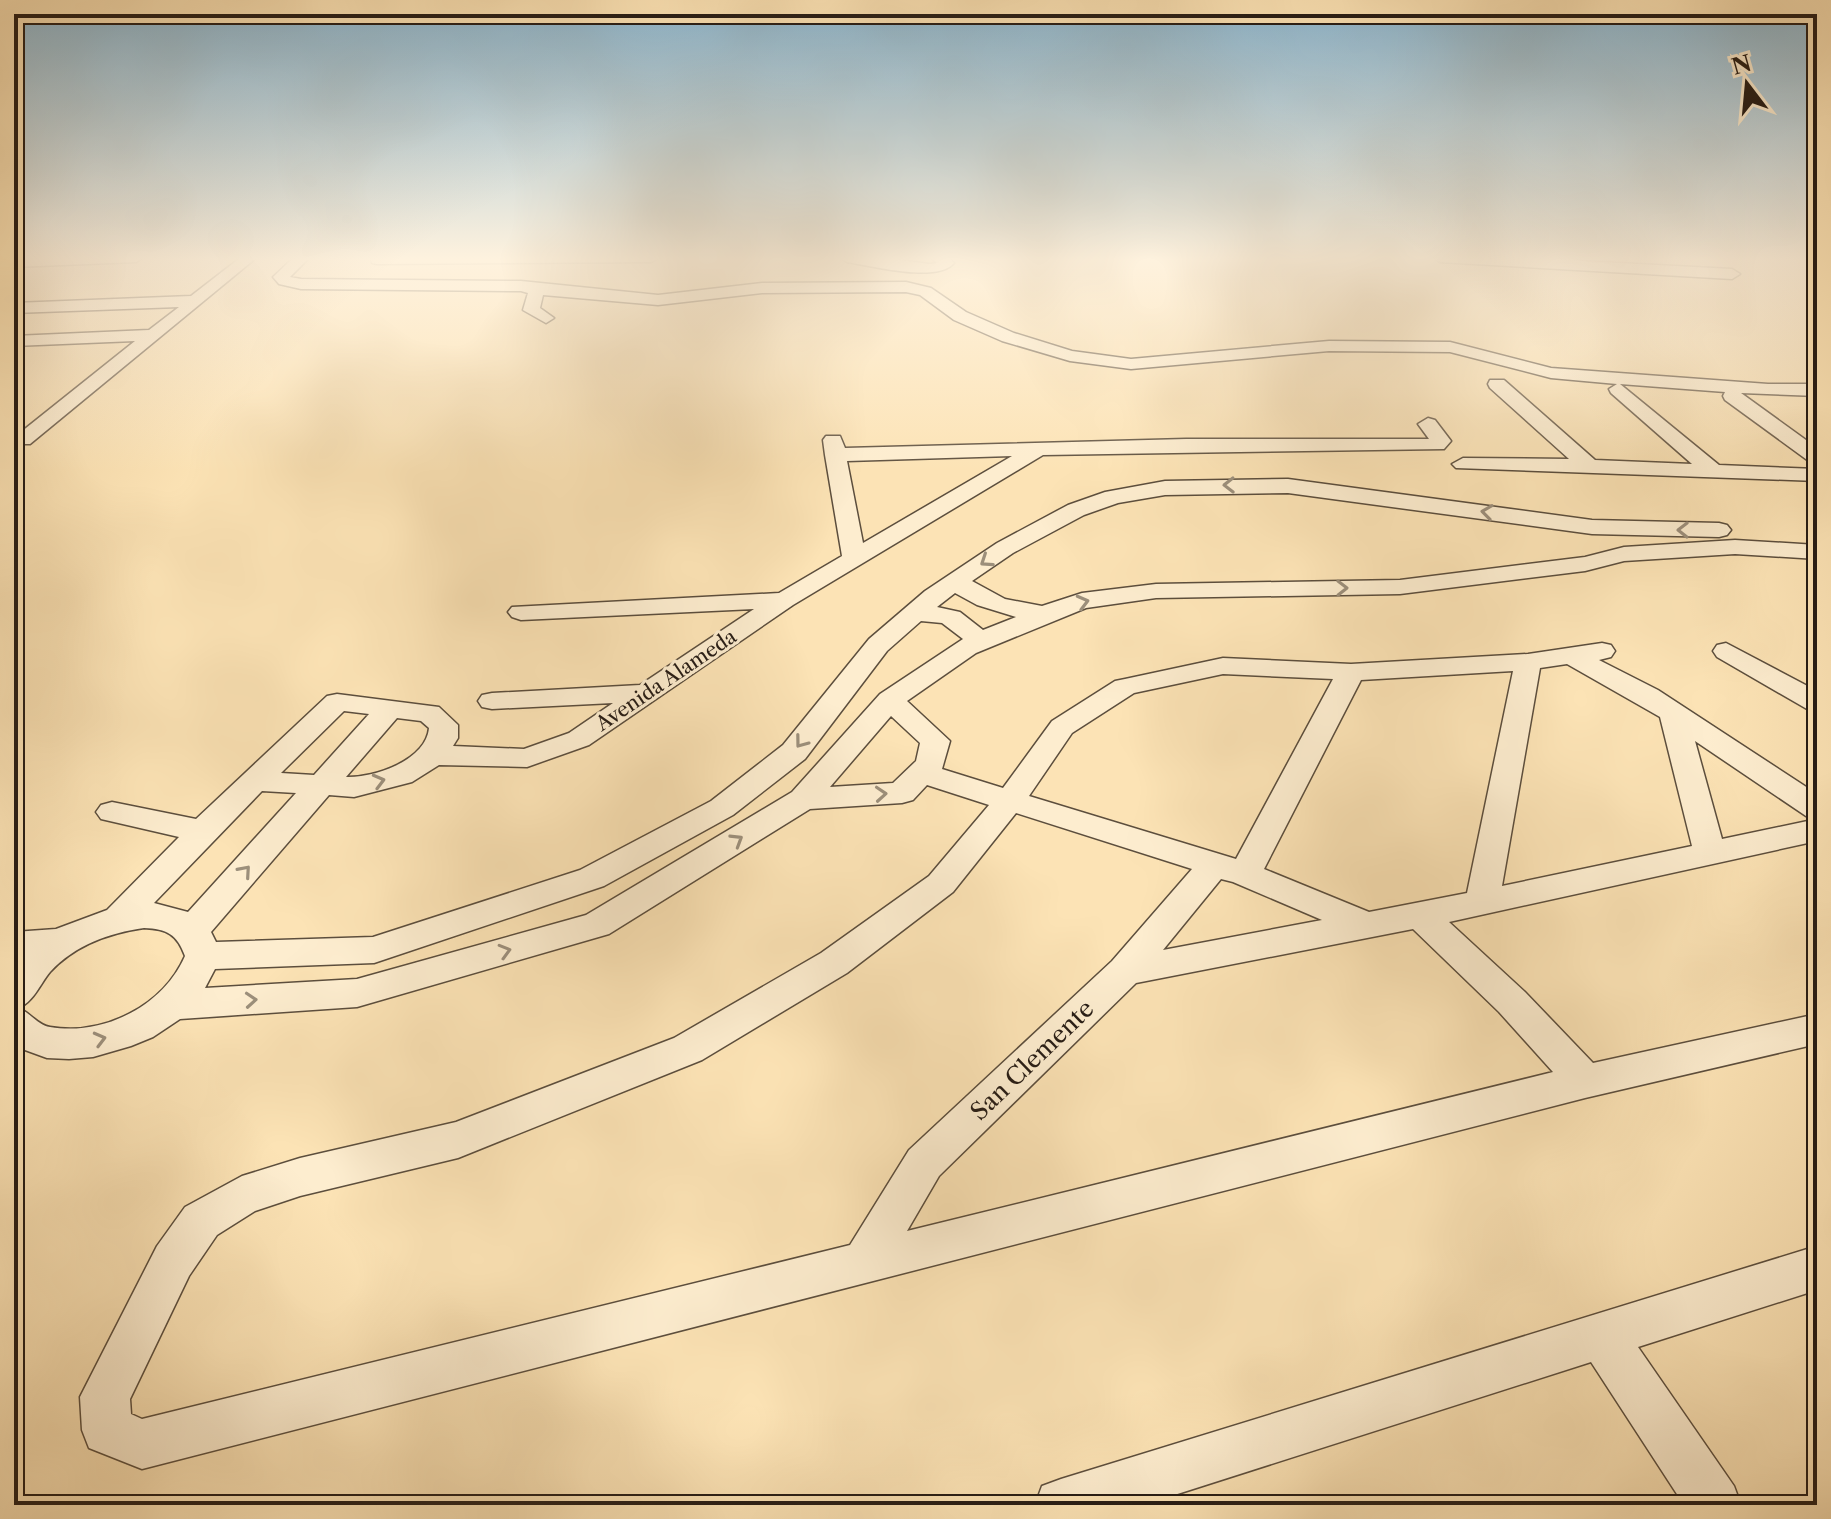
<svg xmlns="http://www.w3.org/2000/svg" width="1831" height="1519" font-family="'Libre Caslon Text',serif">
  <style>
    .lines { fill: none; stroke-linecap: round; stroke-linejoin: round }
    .minor-casing { stroke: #5c4e3d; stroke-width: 3 }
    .minor { fill: #fdedcf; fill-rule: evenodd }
    .oneway { stroke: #9c8f7b }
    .labels { text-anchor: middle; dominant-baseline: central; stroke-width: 6; stroke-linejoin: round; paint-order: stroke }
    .street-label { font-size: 20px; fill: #261c15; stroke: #fdedcf }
    .near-street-label { font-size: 24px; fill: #261c15; stroke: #fdedcf }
  </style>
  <rect width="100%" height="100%" fill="#fce3b5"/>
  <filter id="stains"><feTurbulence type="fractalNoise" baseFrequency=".0025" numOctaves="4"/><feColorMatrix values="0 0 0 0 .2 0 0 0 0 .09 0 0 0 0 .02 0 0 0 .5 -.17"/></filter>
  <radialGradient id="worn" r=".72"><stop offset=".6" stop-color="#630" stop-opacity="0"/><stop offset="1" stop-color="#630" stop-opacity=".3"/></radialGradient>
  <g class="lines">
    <defs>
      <path id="minor" d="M 143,258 L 136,262 L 14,267 L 14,259 Z
        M 240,258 L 256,258 L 30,444 L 16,444 L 16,436 L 135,341 L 14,346 L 14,336 L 149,330 L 179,307 L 14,313 L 14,303 L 191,296 Z
        M 293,258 L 309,258 L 290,277 L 301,279 L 521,281 L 658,295 L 762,283 L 906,282 L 931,288 L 966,312 L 1014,333 L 1072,351 L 1131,359 L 1329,341 L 1450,342 L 1551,368 L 1768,384 L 1817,384 L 1817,396 L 1741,393 L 1817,448 L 1817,464 L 1810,462 L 1725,400 L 1723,396 L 1725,392 L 1620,384 L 1719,465 L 1817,469 L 1817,481 L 1456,468 L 1452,464 L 1463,458 L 1569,459 L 1490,388 L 1488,384 L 1490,380 L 1504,380 L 1595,460 L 1692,464 L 1611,393 L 1609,389 L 1617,384 L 1551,378 L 1450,352 L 1329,351 L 1131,369 L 1070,361 L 1002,341 L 954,320 L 920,295 L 906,292 L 762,293 L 658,305 L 543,295 L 540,308 L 554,318 L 546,323 L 523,310 L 528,293 L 521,291 L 301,289 L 279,284 L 273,277 Z
        M 371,258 L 658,258 L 651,262 L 377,264 L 372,263 Z
        M 840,258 L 883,258 L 930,264 L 937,263 L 931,258 L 949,258 L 954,263 C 937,283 873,266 847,262 Z
        M 1433,258 L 1526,258 L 1732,269 L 1740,274 L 1732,279 L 1440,262 Z
        M 1428,418 L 1435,420 L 1451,441 L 1444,449 L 1043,455 L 793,605 L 589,745 L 527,767 L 439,765 L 412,782 L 354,797 L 329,795 L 211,932 L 216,942 L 373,937 L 580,870 L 711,801 L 783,745 L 869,639 L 925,591 L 997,543 L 1068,505 L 1105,492 L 1165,481 L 1288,479 L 1592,520 L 1719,523 L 1727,525 L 1731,530 L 1727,535 L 1719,537 L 1592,534 L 1288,493 L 1165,495 L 1118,503 L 1084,515 L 1013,553 L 972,581 L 1005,599 L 1042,606 L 1082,593 L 1156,584 L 1400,580 L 1585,557 L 1624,547 L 1735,540 L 1817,545 L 1817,559 L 1735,554 L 1624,561 L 1585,571 L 1400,594 L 1156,598 L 1086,608 L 976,653 L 907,701 L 950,741 L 942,769 L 1003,788 L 1052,721 L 1115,681 L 1125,679 L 1223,658 L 1351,664 L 1528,654 L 1602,643 L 1611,645 L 1615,651 L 1611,657 L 1599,660 L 1658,690 L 1817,794 L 1817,841 L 1449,922 L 1525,992 L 1593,1063 L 1817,1014 L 1817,1044 L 1585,1098 L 142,1469 L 89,1448 L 82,1430 L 80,1397 L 157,1246 L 185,1207 L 242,1176 L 300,1158 L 456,1122 L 674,1038 L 821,953 L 929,876 L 989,805 L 927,785 L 913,800 L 902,803 L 810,809 L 609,934 L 357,1007 L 180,1019 L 153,1037 L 131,1046 L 93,1057 L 69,1059 L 47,1058 L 14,1046 L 14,965 L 20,958 L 14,958 L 14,932 L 56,929 L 107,910 L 179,837 L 101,819 L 96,812 L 101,805 L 112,802 L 196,819 L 327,696 L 337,694 L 439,707 L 458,725 L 458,738 L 453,746 L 524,749 L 569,733 L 613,703 L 492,709 L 482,707 L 478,701 L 482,695 L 492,693 L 640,685 L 754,609 L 521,620 L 512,617 L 508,612 L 512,607 L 779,593 L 842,556 L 825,455 L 823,440 L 826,436 L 840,436 L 845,448 L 1186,439 L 1429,439 L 1418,424 ZM 1012,456 L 863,543 L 847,461 ZM 955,593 L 977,605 L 1016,617 L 983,630 L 960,612 L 937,607 ZM 921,621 L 942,623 L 963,639 L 880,694 L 792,792 L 586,915 L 357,979 L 205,988 L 215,969 L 374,963 L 604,886 L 733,815 L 805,759 L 887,651 ZM 1567,664 L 1660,717 L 1692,846 L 1502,886 L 1540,668 ZM 1513,671 L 1467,893 L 1369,912 L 1264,869 L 1361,680 ZM 1223,674 L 1333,679 L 1236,859 L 1029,796 L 1072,733 L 1134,693 ZM 344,711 L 369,714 L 314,775 L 281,773 ZM 891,716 L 920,743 L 916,761 L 893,783 L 830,787 ZM 397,718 L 421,721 L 429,728 C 426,760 375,778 346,777 ZM 1695,741 L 1806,816 L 1817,819 L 1722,839 ZM 262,791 L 296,793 L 188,912 L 154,903 ZM 1016,813 L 1192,869 L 1112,961 L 909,1150 L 850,1245 L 142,1419 L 131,1414 L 130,1399 L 189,1276 L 217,1235 L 255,1211 L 300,1196 L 458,1158 L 702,1060 L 847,973 L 953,892 ZM 1221,879 L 1233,882 L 1322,920 L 1163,950 ZM 144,928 C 167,929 177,934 185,956 C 163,1006 104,1036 50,1027 C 37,1025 30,1012 18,1008 C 33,1003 40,984 50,972 C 75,945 109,933 144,928 ZM 1413,929 L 1499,1012 L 1553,1072 L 907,1231 L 939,1176 L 1136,983 Z
        M 1726,643 L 1817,691 L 1817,711 L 1807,709 L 1717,657 L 1713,651 L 1717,645 Z
        M 1817,1246 L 1817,1290 L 1638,1347 L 1734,1486 L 1741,1505 L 1684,1505 L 1591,1362 L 1143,1505 L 1035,1505 L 1042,1486 L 1061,1479 Z"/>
    </defs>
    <use href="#minor" class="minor-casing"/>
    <use href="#minor" class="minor"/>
  </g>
  <defs><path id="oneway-chevron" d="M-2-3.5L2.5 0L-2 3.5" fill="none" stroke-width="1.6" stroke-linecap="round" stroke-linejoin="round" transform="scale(2)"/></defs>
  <g class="oneway">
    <use href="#oneway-chevron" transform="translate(1229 485) rotate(179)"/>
    <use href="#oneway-chevron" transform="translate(1487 512) rotate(-172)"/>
    <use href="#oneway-chevron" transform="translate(1683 530) rotate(-179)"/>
    <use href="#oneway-chevron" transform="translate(986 561) rotate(146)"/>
    <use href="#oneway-chevron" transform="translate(1342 588) rotate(-1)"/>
    <use href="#oneway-chevron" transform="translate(1083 602) rotate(-15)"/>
    <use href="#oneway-chevron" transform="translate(801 742) rotate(127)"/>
    <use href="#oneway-chevron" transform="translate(379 781) rotate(-15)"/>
    <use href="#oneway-chevron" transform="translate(881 794) rotate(-4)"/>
    <use href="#oneway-chevron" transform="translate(737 840) rotate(-32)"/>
    <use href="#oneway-chevron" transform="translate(245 871) rotate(-49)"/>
    <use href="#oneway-chevron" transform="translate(505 951) rotate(-16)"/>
    <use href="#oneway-chevron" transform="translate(251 1000) rotate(-4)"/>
    <use href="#oneway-chevron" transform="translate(100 1039) rotate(-15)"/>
  </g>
  <linearGradient id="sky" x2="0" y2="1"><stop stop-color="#8bb8d3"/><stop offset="0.55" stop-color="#fef2de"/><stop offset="1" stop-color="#fef2de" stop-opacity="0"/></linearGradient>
  <rect width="1831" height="471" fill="url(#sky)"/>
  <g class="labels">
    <g class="street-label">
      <text transform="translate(666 680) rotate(-34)">Avenida Alameda</text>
    </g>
    <g class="near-street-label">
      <text transform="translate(1032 1060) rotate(-44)">San Clemente</text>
    </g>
  </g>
  <rect width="1831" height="1519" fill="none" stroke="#fce3b5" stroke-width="48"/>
  <rect x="16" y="16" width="1799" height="1487" fill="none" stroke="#261c15" stroke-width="4"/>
  <rect x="24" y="24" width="1783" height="1471" fill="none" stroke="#261c15" stroke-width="2"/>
  <g transform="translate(1747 84) rotate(344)" stroke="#fdedcf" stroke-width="6" paint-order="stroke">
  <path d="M0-6L14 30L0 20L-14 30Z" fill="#261c15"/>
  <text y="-12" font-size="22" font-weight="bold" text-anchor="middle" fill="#261c15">N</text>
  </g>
  <rect width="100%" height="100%" filter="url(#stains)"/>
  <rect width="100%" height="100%" fill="url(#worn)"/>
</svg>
